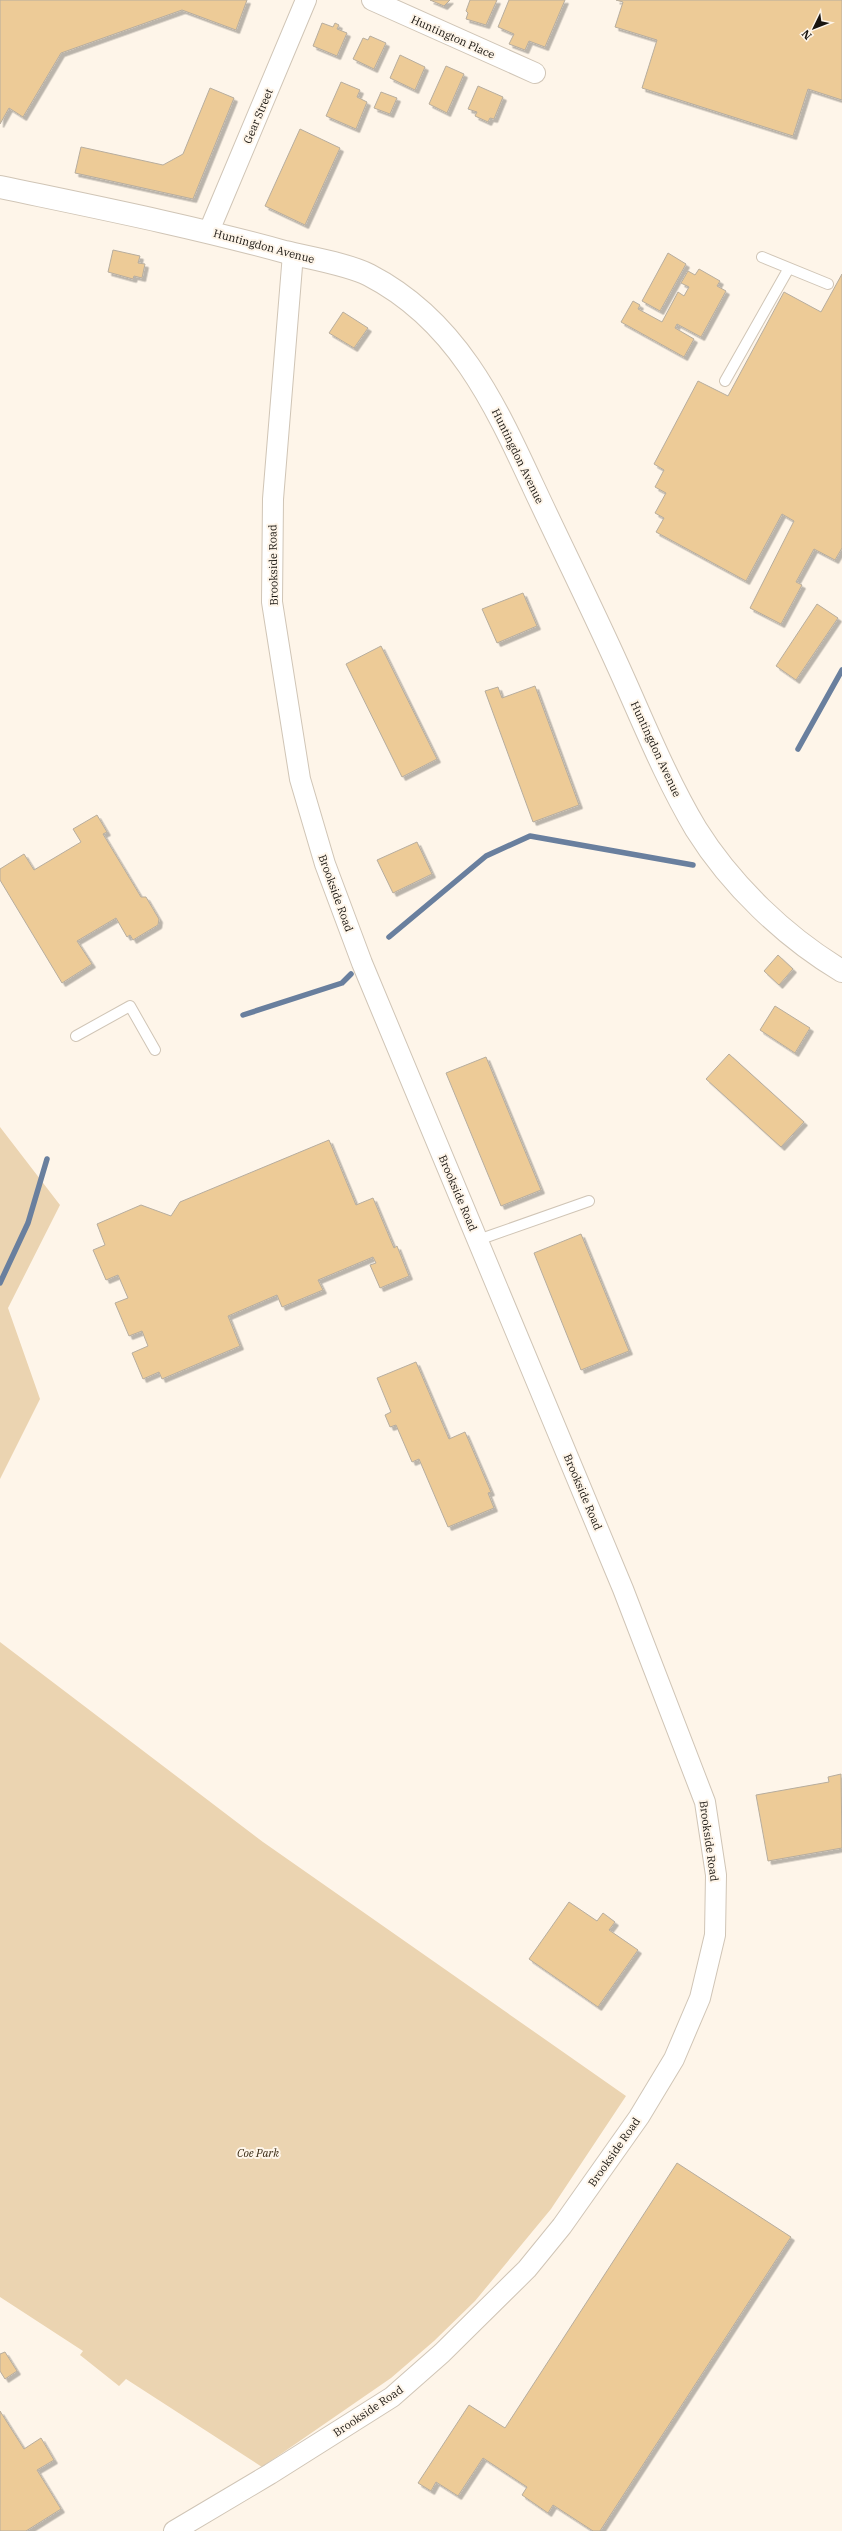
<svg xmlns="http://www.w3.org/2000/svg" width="842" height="2531" font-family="'IBM Plex Serif',serif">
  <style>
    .green { fill: #ebd4b1 }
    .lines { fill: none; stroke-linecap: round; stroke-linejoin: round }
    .stream { stroke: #697f9e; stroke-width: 5.5 }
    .building { fill: #edcb97; stroke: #b7ad9e; filter: url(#shadow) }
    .lane-casing { stroke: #d0c5b6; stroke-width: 12 }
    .street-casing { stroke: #d0c5b6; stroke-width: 22 }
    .secondary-casing { stroke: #d0c5b6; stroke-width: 24 }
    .lane { stroke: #fff; stroke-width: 10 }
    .street { stroke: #fff; stroke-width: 20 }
    .secondary { stroke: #fff; stroke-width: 22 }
    .labels { text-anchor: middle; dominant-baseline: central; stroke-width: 4; stroke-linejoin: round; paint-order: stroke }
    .street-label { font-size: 11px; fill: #191510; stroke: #fef5e9 }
    .park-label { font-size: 11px; font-style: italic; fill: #362710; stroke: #fef5e9 }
  </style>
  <defs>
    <filter id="shadow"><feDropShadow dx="3.5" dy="3.5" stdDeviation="0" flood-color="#0004"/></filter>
  </defs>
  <rect width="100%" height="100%" fill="#fef5e9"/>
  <path class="green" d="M 0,1127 L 60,1205 L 8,1308 L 40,1399 L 0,1479 Z
    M 0,1642 L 263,1842 L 626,2096 L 551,2209 L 475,2301 L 434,2341 L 391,2378 L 262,2467 L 126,2379 L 119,2386 L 80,2355 L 83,2351 L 0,2297 Z"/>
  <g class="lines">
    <path class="stream" d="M 798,749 L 842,670
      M 389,937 L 486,856 L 530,836 L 693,865
      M 243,1015 L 342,983 L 351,974
      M 0,1283 L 28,1223 L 47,1159"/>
  </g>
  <path class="building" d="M 0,0 L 247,0 L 236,30 L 182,10 L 61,53 L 23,117 L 9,108 L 0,124 Z
    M 430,0 L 450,0 L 444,6 Z
    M 470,0 L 497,0 L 486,25 L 466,19 L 468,13 L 466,11 Z
    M 509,0 L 565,0 L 545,47 L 529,41 L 525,50 L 509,44 L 514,34 L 498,27 Z
    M 616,0 L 842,0 L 842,100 L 808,89 L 793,136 L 642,88 L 657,40 L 615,27 L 623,2 Z
    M 322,23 L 333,27 L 335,23 L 339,25 L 337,29 L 347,33 L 337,56 L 313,46 Z
    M 370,36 L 386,43 L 374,69 L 353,59 L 363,38 L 368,40 Z
    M 400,55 L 425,67 L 415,90 L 390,78 Z
    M 446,66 L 464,74 L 447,113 L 429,104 Z
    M 341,82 L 360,90 L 357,97 L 367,102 L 356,129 L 326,116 Z
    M 478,86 L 503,97 L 494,119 L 490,118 L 488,122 L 475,116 L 477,112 L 468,109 Z
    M 210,88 L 234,98 L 193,199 L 75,173 L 81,147 L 163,165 L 183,154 Z
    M 381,92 L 397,98 L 390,114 L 374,108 Z
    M 300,129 L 340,148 L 305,225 L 265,206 Z
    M 113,250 L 140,256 L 138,263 L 145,264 L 142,278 L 134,276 L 133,279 L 108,272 Z
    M 668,253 L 686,264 L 660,311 L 642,301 Z
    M 699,269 L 720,281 L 717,286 L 726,291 L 701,337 L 677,324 L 675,328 L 694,339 L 684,357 L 621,322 L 633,301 L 640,305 L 638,309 L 662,322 L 678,292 L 684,296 L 689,287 L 681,283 L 688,271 L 695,275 Z
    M 842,274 L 842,548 L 835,560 L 814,549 L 796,582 L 802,585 L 781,624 L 750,608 L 794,521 L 782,514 L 746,581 L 656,532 L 664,518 L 655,513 L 666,493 L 655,487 L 664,470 L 654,464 L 698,381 L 728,396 L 784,292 L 821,312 Z
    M 343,312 L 368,328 L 354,348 L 329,333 Z
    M 523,593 L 537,626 L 497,643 L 482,609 Z
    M 817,604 L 838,618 L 796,680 L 776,666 Z
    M 381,646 L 437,759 L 402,777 L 346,664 Z
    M 535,686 L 579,805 L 533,822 L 485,691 L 498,687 L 502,698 Z
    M 97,815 L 107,832 L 103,834 L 141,897 L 146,897 L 159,919 L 158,925 L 133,940 L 130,935 L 127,937 L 116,918 L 77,941 L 92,964 L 62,983 L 0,880 L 0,869 L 24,854 L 34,870 L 81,842 L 73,829 Z
    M 417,842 L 432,874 L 393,893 L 377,860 Z
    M 778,955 L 793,969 L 779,985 L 764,971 Z
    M 775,1006 L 810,1028 L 795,1053 L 760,1030 Z
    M 729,1054 L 804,1122 L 781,1147 L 706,1079 Z
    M 486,1057 L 541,1190 L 501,1206 L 446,1073 Z
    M 329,1140 L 356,1205 L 373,1198 L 394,1248 L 397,1246 L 409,1276 L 380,1288 L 370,1265 L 376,1263 L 373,1257 L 318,1280 L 323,1290 L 282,1307 L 277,1295 L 228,1316 L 240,1346 L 162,1379 L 159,1372 L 143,1379 L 132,1353 L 148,1346 L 142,1331 L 129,1336 L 115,1303 L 128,1298 L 118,1275 L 106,1280 L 93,1250 L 105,1245 L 97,1224 L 141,1205 L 171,1216 L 180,1202 Z
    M 581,1234 L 629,1351 L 581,1370 L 534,1253 Z
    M 416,1362 L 449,1439 L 465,1432 L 491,1492 L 488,1493 L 494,1508 L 448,1527 L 419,1459 L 412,1462 L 396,1425 L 390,1427 L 385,1415 L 391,1412 L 377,1378 Z
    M 841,1774 L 842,1848 L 768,1861 L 756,1795 L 829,1782 L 828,1777 Z
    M 569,1902 L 597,1921 L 603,1913 L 615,1922 L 609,1930 L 638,1950 L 598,2007 L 529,1959 Z
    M 677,2163 L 791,2237 L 600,2531 L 593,2531 L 553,2505 L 548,2513 L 522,2495 L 527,2487 L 483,2458 L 458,2496 L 436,2482 L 431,2491 L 418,2483 L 469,2405 L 505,2428 Z
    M 5,2352 L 17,2371 L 5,2379 L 0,2371 L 0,2354 Z
    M 0,2411 L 24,2449 L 41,2438 L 54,2460 L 37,2470 L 61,2509 L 26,2531 L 0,2531 Z"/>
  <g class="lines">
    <defs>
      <path id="lane" d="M 762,257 L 828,284
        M 725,381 L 789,268
        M 76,1036 L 130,1006 L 155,1050
        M 478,1240 L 589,1201"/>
      <path id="street" d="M 372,0 L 535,73
        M 209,231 L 306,0
        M 174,2531 L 270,2474 L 392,2397 L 442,2353 L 527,2269 L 562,2226 L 639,2117 L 674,2059 L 700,1998 L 715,1935 L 716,1875 L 705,1802 L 623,1589 L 362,963 L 325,864 L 300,779 L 272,602 L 273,499 L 293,254"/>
      <path id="secondary" d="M 0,187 C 95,207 191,226 285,252 C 309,258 347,264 369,275 C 456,320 494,402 533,486 C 561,546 591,606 618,666 C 643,721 665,777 696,829 C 731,885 785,937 842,971"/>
    </defs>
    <use href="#lane" class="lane-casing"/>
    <use href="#street" class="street-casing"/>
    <use href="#secondary" class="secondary-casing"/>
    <use href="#lane" class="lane"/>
    <use href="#street" class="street"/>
    <use href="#secondary" class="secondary"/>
  </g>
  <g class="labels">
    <g class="street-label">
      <text transform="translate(453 37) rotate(24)">Huntington Place</text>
      <text transform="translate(258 116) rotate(-67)">Gear Street</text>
      <text transform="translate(264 246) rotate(15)">Huntingdon Avenue</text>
      <text transform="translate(518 456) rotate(64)">Huntingdon Avenue</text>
      <text transform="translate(273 565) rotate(-91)">Brookside Road</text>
      <text transform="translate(656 749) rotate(65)">Huntingdon Avenue</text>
      <text transform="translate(336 893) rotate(70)">Brookside Road</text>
      <text transform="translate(458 1193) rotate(67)">Brookside Road</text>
      <text transform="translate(583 1492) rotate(67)">Brookside Road</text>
      <text transform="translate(709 1841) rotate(82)">Brookside Road</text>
      <text transform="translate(614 2152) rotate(-55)">Brookside Road</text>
      <text transform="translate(368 2411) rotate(-34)">Brookside Road</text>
    </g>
    <g class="park-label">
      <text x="258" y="2153">Coe Park</text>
    </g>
  </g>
  <g transform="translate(814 28) rotate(227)" stroke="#fef5e9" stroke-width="3" paint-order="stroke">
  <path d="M0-3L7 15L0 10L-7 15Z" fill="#191510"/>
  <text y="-6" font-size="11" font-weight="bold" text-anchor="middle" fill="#191510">N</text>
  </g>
</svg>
